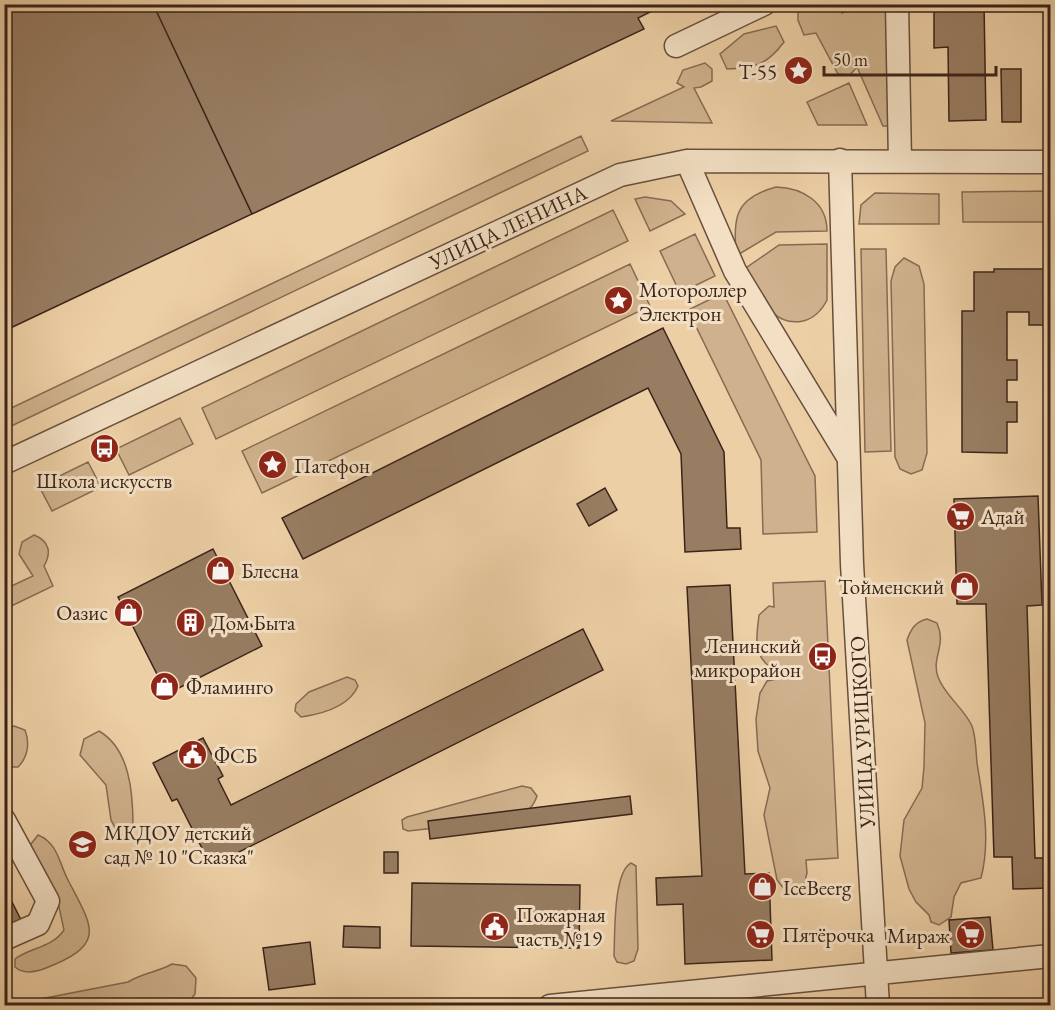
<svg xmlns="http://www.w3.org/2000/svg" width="1055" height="1010" font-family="'EB Garamond',serif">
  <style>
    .green { fill: #cfb28d; stroke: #856b54; stroke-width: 1.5 }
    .building { fill: #987d62; stroke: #3b241a; stroke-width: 1.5 }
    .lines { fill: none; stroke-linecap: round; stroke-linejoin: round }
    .minor-casing { stroke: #684f3d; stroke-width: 25 }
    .minor { stroke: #f3e0c4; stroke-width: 22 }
    .labels { text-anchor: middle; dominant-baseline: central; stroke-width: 6; stroke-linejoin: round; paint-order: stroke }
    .poi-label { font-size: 21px; fill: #3b241a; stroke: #f3e0c4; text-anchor: start }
    .street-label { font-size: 21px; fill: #3b241a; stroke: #f3e0c4 }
  </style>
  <rect width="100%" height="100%" fill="#edcfa5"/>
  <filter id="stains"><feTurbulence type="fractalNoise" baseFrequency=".00333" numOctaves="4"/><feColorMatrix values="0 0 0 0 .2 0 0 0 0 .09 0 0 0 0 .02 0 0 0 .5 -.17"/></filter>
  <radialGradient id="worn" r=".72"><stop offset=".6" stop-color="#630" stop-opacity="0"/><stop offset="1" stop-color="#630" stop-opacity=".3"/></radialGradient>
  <path class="green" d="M 804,5 L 843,5 L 842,13 L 859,5 L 887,5 L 891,126 L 883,126 L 857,67 L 850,75 L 838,74 L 816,33 L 804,35 L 798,20 L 798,9 Z
    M 776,26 L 784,42 C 767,65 755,68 727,69 L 720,54 L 744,34 Z
    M 705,63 L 712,69 L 712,81 L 701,87 L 694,88 L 712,123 L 611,121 L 684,87 L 677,83 L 683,70 Z
    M 849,83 L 867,125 L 818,125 L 807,102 Z
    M 581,136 L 588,151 L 5,429 L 5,411 Z
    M 776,187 C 803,188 827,202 827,231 L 776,232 L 736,256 C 734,218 733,199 776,187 Z
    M 1050,191 L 1050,222 L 963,222 L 962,192 Z
    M 875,193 L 939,194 L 939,224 L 859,224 L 861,205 Z
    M 645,197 L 671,201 L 685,214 L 650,231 L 635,199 Z
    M 613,210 L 628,241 L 216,439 L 202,408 Z
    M 695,234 L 715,276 L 680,293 L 660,251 Z
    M 827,244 L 827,300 C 822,310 815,318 803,321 C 771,328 758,292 743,270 L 779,245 Z
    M 861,249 L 886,249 L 891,451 L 865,452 Z
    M 904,258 L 919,266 L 924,284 L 927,453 L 922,470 L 911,474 L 900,469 L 895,457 L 891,281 L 895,267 Z
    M 630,264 L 650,306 L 262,493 L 242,451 Z
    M 723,293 L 815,476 L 817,532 L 763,534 L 761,460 L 688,310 Z
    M 180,418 L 193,444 L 129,475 L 116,449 Z
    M 88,462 L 101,487 L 52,511 L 39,486 Z
    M 34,535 C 49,541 52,552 44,566 L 53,586 L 5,609 L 5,589 L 33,576 L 19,554 L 22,542 Z
    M 825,581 L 838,858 L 806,860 L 807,873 L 802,892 L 795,895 L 784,889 L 777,880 L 764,815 L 770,788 L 758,751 L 756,719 L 760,693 L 767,681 L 777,679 L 776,663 L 770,667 C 752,654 757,634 759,615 L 769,606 L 774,607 L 773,583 Z
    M 927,619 L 937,623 C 947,646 931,657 938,677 C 945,696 964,708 972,726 C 976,737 976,752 977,763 C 983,801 991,840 981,878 L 961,883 L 954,897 L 951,917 L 939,925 L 931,922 L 929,915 L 916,902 L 909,889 L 900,856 L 904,820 L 922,788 L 924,767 L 925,723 L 907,640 C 911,629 915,622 927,619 Z
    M 347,677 L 355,680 L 358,686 C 349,707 322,714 301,717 L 295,711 L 296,704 L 309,692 Z
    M 14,726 L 25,730 C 30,743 28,757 18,767 L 10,767 L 5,750 L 8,728 Z
    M 99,731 C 130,749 133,793 133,826 L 126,835 L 118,833 L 111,820 L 106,785 L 80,755 L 84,739 Z
    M 522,786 L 531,788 L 537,796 C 532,811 523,815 508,820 L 408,831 L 403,829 L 402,820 L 407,817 Z
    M 38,835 C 58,843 59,863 68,880 C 93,928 107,944 46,968 C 36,972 24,975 15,967 L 15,959 C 31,947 52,948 64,930 L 59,907 L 30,853 L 31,844 Z
    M 631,863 L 636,866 L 638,949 L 634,961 L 626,964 L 617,962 L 614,956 C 615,936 613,872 631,863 Z
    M 172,964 L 186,966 L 196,978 L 195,994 L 187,1005 L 9,1005 L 128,982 C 142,973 158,972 172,964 Z"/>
  <path class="building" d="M 4,4 L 153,4 L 252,214 L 4,331 Z
    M 153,4 L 666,4 L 638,18 L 644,29 L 252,214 Z
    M 934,4 L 984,4 L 986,120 L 949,121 L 948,47 L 934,48 Z
    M 1001,69 L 1021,69 L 1021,122 L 1002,122 Z
    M 994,269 L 1050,269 L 1050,325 L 1029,325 L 1029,312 L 1007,312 L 1007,360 L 1017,360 L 1017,380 L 1007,380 L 1007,402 L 1017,402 L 1017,422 L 1007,422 L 1007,453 L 962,452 L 962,311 L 974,311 L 974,272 L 994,272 Z
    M 663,328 L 724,452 L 727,528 L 740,528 L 741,549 L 685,552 L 681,454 L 648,388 L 303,559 L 282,518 Z
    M 605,488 L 617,510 L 589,526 L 577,504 Z
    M 1038,496 L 1042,605 L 1027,606 L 1035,858 L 1050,858 L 1050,888 L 1013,889 L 1012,857 L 994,857 L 986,604 L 957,604 L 954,499 Z
    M 213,549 L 262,646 L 167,694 L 118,597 Z
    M 730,585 L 745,874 L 769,873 L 772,960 L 685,964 L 683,904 L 657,905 L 656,878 L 702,876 L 687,587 Z
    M 583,629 L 603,670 L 211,866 L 177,799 L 172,801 L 153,763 L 203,738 L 223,776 L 218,779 L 231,805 Z
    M 630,796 L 632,814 L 430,839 L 428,821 Z
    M 384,852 L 398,852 L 398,873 L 384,873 Z
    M 412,883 L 580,885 L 579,948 L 411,946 Z
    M 4,886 L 22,922 L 4,930 Z
    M 990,917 L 993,950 L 951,953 L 949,920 Z
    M 344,926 L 380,927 L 380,948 L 343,947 Z
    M 310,942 L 315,984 L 269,990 L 263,948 Z"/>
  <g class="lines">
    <defs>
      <path id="minor" d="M 897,4 L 900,161
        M 676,46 L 764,4
        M 840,160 L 852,564 L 878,1006
        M 687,161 L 735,271 L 848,457
        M 4,463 L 620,175 L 687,161 L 1050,162
        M 4,820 L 48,901 L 38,924 L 4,939
        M 550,1006 L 1050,956"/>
    </defs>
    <use href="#minor" class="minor-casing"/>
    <use href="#minor" class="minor"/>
  </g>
  <defs>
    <symbol id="sight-disc" viewBox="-11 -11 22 22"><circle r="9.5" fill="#8f2418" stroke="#f3e0c4"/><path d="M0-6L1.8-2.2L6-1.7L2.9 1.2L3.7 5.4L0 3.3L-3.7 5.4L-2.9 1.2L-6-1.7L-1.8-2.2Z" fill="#fff"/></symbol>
    <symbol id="bus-disc" viewBox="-11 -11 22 22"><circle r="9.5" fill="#8f2418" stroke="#f3e0c4"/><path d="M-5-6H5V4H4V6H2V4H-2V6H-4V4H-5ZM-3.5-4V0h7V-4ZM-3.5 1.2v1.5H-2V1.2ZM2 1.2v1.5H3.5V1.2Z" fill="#fff"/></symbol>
    <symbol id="supermarket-disc" viewBox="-11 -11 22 22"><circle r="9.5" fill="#8f2418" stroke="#f3e0c4"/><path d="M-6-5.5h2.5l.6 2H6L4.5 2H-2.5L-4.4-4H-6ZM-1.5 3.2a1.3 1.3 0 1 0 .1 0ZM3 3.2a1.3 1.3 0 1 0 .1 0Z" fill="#fff"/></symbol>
    <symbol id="shop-disc" viewBox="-11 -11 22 22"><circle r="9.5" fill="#8f2418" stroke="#f3e0c4"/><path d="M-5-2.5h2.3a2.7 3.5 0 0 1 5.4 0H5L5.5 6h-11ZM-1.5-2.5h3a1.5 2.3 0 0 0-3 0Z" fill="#fff"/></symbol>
    <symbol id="building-disc" viewBox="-11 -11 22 22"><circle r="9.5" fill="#8f2418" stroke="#f3e0c4"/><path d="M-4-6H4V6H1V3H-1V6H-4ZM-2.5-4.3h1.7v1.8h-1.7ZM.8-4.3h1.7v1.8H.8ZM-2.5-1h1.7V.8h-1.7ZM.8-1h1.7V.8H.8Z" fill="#fff"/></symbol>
    <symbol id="civic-disc" viewBox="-11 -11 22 22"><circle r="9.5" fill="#8f2418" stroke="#f3e0c4"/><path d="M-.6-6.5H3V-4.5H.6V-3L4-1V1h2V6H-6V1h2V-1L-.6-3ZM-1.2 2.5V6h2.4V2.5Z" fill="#fff"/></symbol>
    <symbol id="school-disc" viewBox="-11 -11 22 22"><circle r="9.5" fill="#8f2418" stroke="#f3e0c4"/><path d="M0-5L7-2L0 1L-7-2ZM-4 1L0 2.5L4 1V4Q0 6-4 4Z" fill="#fff"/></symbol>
  </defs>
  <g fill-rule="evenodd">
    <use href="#sight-disc" x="782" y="54" width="33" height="33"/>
    <use href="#sight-disc" x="602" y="284" width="33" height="33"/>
    <use href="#bus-disc" x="88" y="432" width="33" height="33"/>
    <use href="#sight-disc" x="256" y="448" width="33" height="33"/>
    <use href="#supermarket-disc" x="944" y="500" width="33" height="33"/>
    <use href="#shop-disc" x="204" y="554" width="33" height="33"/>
    <use href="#shop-disc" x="948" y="570" width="33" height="33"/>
    <use href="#shop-disc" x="112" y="596" width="33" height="33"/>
    <use href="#building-disc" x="174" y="606" width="33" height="33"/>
    <use href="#bus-disc" x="806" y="640" width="33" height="33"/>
    <use href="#shop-disc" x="148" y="670" width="33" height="33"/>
    <use href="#civic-disc" x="176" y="738" width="33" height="33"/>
    <use href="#school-disc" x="66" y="828" width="33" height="33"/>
    <use href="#shop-disc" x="746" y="870" width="33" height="33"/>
    <use href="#civic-disc" x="478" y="910" width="33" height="33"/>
    <use href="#supermarket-disc" x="744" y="918" width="33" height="33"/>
    <use href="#supermarket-disc" x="954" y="918" width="33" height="33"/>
  </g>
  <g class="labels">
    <g class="poi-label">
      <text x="777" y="71" text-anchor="end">Т-55</text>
      <text x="639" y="289">Мотороллер<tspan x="639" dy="24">Электрон</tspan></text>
      <text x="294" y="465">Патефон</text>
      <text x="104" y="480" text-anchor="middle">Школа искусств</text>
      <text x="981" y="516">Адай</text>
      <text x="241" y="570">Блесна</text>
      <text x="944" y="586" text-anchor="end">Тойменский</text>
      <text x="108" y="612" text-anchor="end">Оазис</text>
      <text x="211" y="622">Дом Быта</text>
      <text x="801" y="645" text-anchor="end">Ленинский<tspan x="801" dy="24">микрорайон</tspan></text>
      <text x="186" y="686">Фламинго</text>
      <text x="214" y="755">ФСБ</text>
      <text x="104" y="832">МКДОУ детский<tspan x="104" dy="24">сад № 10 "Сказка"</tspan></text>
      <text x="783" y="887">IceBeerg</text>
      <text x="516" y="914">Пожарная<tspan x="516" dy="24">часть №19</tspan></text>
      <text x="782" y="934">Пятёрочка</text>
      <text x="950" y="935" text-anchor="end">Мираж</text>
    </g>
    <g class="street-label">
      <text transform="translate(508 227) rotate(-25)">УЛИЦА ЛЕНИНА</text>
      <text transform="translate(862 732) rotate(-93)">УЛИЦА УРИЦКОГО</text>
    </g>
  </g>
  <rect width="1055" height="1010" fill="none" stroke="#edcfa5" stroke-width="24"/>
  <rect x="6" y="6" width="1043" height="998" fill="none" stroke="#3b241a" stroke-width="3"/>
  <rect x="12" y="12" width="1031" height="986" fill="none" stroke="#3b241a" stroke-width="1.5"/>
  <path d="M824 66v9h172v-9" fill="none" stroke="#3b241a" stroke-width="3"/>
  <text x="833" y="66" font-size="18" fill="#3b241a" stroke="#f3e0c4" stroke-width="4.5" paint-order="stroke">50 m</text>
  <rect width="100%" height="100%" filter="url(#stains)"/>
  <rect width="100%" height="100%" fill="url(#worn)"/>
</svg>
